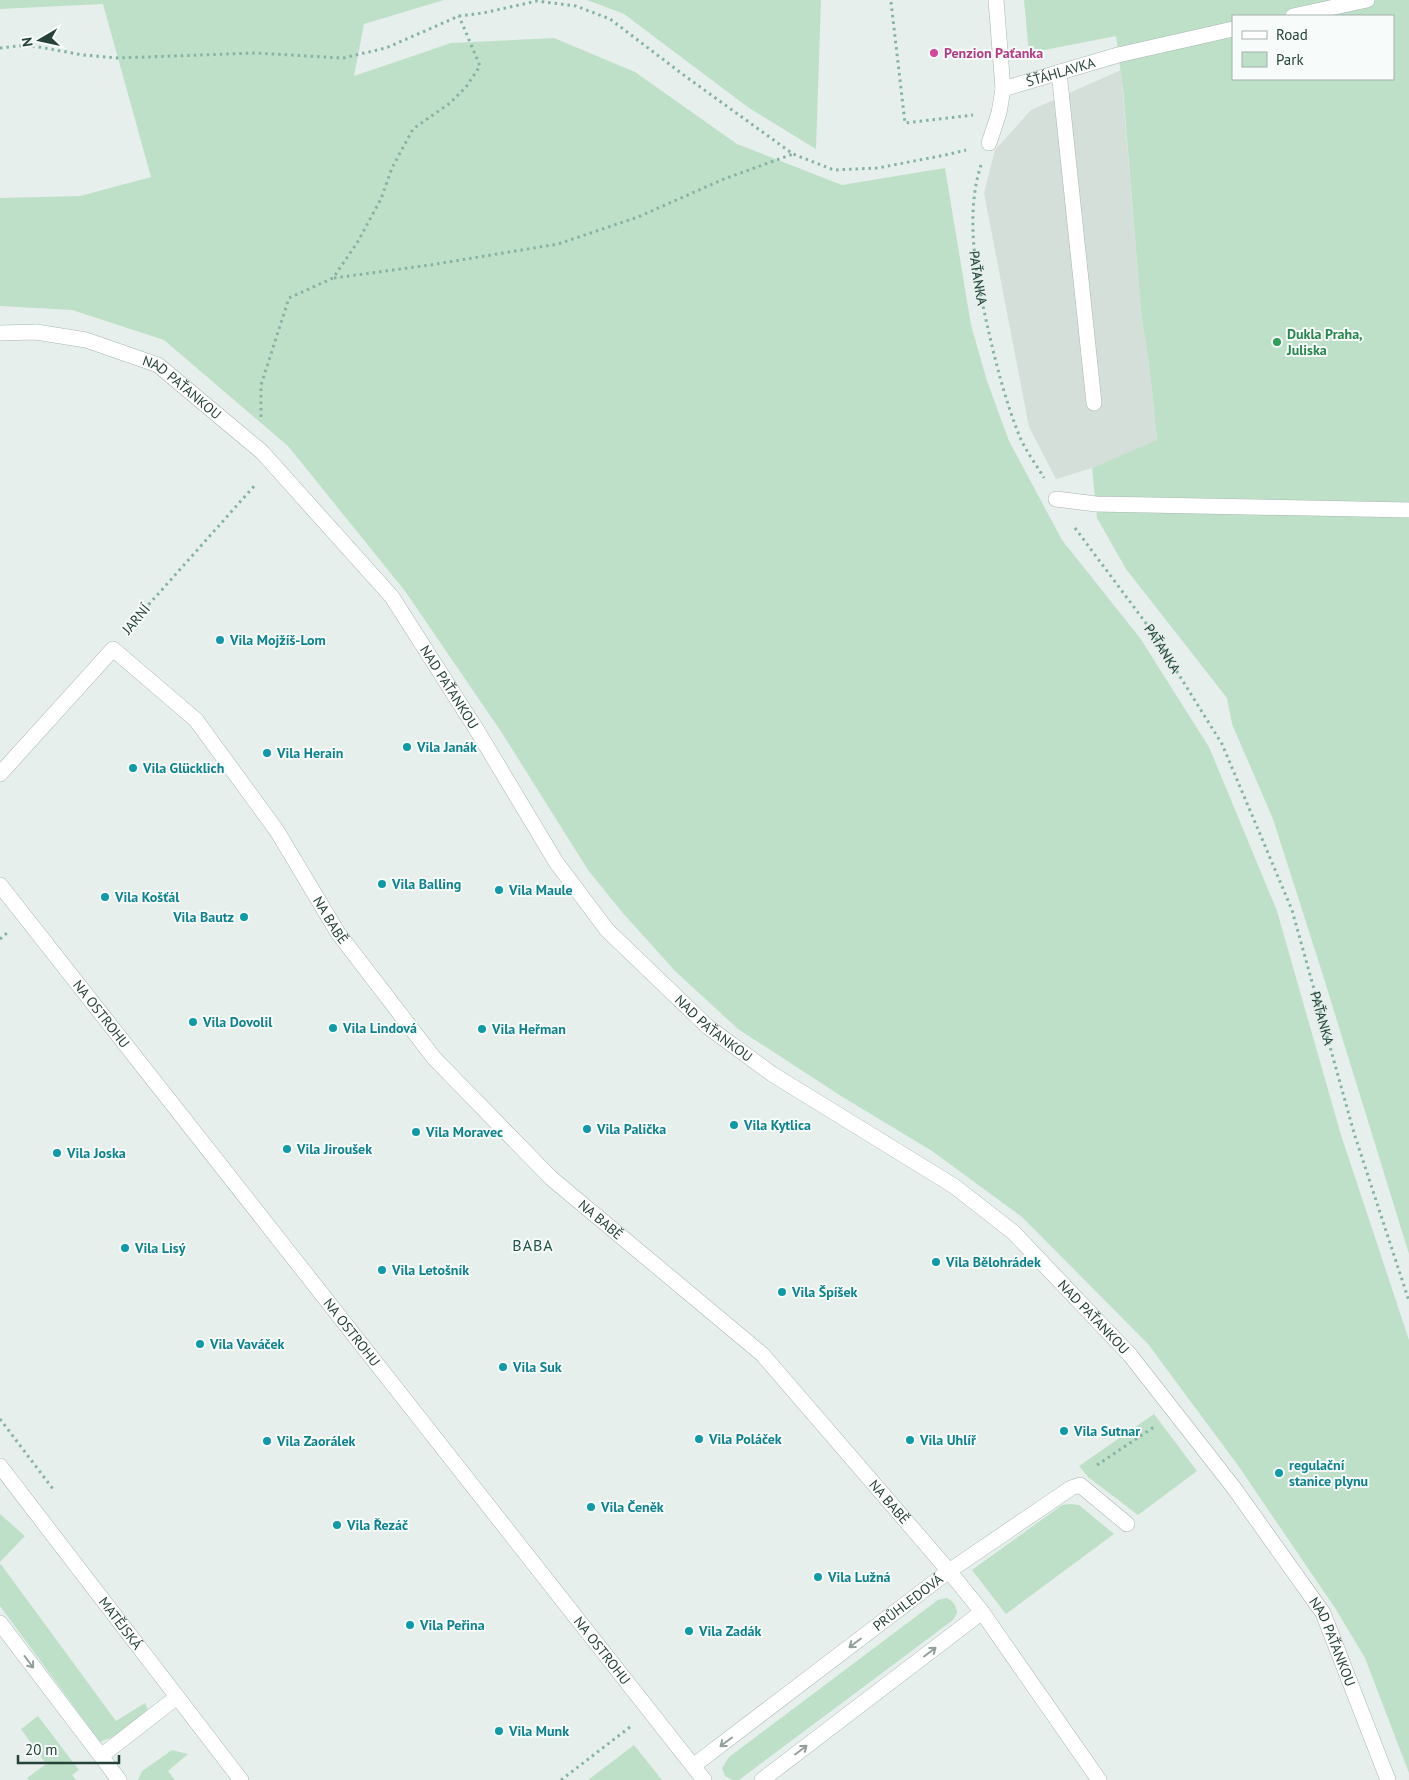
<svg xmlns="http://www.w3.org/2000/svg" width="1409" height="1780" font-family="'PT Sans',sans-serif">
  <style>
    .built { fill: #d4dfda }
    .green { fill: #bfe0c8; fill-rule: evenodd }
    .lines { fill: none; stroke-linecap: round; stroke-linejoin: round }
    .lane-casing { stroke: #a8b8b2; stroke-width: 16 }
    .street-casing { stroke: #a8b8b2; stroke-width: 16 }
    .path { stroke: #86b3a5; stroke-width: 3; stroke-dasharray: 2.5 4; stroke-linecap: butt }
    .lane { stroke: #fff; stroke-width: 15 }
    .street { stroke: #fff; stroke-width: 15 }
    .oneway { stroke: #92a09c }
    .hotel-dot { fill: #d1479c; stroke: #f7fbf9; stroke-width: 2 }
    .leisure-dot { fill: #2e9e5b; stroke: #f7fbf9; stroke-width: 2 }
    .culture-dot { fill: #0f9aa8; stroke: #f7fbf9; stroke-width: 2 }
    .labels { text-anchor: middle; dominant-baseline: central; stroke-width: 4; stroke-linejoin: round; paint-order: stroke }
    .hotel-label { font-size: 14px; font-weight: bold; fill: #b23c85; stroke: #f7fbf9; text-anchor: start }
    .street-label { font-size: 14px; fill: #24423a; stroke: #f7fbf9 }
    .leisure-label { font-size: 14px; font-weight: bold; fill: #27864d; stroke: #f7fbf9; text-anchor: start }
    .culture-label { font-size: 14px; font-weight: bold; fill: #0d838f; stroke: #f7fbf9; text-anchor: start }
    .quarter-label { font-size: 16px; letter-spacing: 1px; fill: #1f5548; stroke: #f7fbf9 }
  </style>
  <rect width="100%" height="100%" fill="#e6efeb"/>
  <path class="built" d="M 1121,70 L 1141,312 L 1150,372 L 1157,441 L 1092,468 L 1056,479 L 1029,427 L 984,193 L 995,150 L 1031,110 Z"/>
  <path class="green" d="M 0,0 L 444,0 L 364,24 L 354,76 L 451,43 L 554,38 L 635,72 L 737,144 L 842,185 L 945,168 L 971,325 L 987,381 L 1009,441 L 1062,540 L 1140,638 L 1209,747 L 1277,911 L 1341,1135 L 1409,1340 L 1409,1773 L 1365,1658 L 1335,1608 L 1237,1464 L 1148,1344 L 1022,1217 L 932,1151 L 841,1096 L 738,1029 L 675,971 L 622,912 L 588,870 L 502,733 L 405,591 L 288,446 L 164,340 L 72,310 L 0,306 L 0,198 L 80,196 L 151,177 L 103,4 L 0,9 Z
    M 587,0 L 821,0 L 816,149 L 749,108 L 624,14 Z
    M 1024,0 L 1409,0 L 1409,1254 L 1321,969 L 1273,819 L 1232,724 L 1227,698 L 1126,569 L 1097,518 L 1092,468 L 1157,440 L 1150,372 L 1141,312 L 1123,89 L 1116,36 L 1029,53 ZM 1233,16 L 1393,16 L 1393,79 L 1233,79 Z
    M 1154,1414 L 1197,1471 L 1138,1515 L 1088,1477 L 1079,1466 Z
    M 1072,1504 L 1079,1505 L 1114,1534 L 1006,1614 L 972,1570 L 1062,1505 Z
    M 0,1514 L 25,1536 L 0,1562 Z
    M 0,1563 L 116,1721 L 145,1703 L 149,1712 L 125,1732 L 100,1742 L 0,1606 Z
    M 947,1598 C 954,1602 956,1605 957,1613 L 953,1620 L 739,1780 L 732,1780 L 725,1776 L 722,1768 L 729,1757 L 938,1600 Z
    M 38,1716 L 79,1770 L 72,1775 L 76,1780 L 29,1780 L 27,1778 L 46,1764 L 21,1729 Z
    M 634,1745 L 662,1780 L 588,1780 Z
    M 172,1750 L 188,1754 L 168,1771 L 175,1780 L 138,1780 L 142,1771 Z"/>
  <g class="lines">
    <defs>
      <g id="lane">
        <path d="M 1293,16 L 1367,0"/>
        <path d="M 1059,72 L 1094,403"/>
        <path id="s3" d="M 1003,89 L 1118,55 L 1233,29"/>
        <path d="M 1056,499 L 1096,504 L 1409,510"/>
        <path d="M 949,1571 L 1071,1488 L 1080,1485 L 1127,1524"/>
        <path d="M 0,1623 L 101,1756"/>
        <path d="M 119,1780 L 101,1756 L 177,1697"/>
      </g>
      <g id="street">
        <path d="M 989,143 L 999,113 L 1003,89 L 996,0"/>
        <path id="s4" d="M 0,333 L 36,332 L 86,340 L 158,365 L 262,452 L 392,597 L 478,732 L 556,862 L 607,930 L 708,1027 L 772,1074 L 954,1186 L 1013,1232 L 1130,1355 L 1234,1488 L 1323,1613 L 1388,1780"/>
        <path id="s5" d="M 0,774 L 113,649 L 196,720 L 277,831 L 338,933 L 434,1058 L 551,1178 L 762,1354 L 949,1571 L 982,1612 L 1099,1780"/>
        <path id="s6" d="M 0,885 L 704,1780"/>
        <path id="s7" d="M 0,1466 L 241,1780"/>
        <path id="s8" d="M 693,1766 L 949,1571"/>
        <path d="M 762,1780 L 982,1612"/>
      </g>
    </defs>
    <use href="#lane" class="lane-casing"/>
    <use href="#street" class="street-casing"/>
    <g class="path">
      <path d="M 891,2 L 905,123 L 973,115"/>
      <path d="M 0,48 L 28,45 L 83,55 L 118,58 L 256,53 L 343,58 L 386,48 L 459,16 L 483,13 L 537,1 L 576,6 L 610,19 L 685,76 L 793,154 L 834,170 L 878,168 L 950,154 L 966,150"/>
      <path id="s1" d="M 981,165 C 964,217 977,281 989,333 C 997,368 1006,402 1019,435 C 1025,450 1036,464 1044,478"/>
      <path d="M 334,278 L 430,265 L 558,244 L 638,217 L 724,179 L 793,154"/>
      <path d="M 261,417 L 261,385 L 289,298 L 333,278 L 357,243 L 381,199 L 392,168 L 413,129 L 450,103 L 466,87 L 480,66 L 459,16"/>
      <path id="s2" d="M 1075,528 L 1151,630 L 1222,744 L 1292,910 L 1354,1133 L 1409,1301"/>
      <path d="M 127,629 L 256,484"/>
      <path d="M 0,939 L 7,933"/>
      <path d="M 0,1419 L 53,1489"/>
      <path d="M 1097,1465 L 1154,1427"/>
      <path d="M 561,1780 L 630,1727"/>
    </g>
    <use href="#lane" class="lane"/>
    <use href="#street" class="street"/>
  </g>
  <defs><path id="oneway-shaft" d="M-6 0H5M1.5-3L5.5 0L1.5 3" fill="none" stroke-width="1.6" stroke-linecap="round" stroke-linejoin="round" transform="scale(1.25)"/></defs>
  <g class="oneway">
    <use href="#oneway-shaft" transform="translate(855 1643) rotate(143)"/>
    <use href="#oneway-shaft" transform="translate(930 1652) rotate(-37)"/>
    <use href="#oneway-shaft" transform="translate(29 1662) rotate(53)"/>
    <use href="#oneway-shaft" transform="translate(726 1742) rotate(143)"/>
    <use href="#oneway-shaft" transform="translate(801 1750) rotate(-37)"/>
  </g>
  <circle class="hotel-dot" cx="934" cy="53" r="5"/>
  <circle class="leisure-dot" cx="1277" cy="342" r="5"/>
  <g class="culture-dot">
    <circle cx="220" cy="640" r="5"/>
    <circle cx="407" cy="747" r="5"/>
    <circle cx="267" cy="753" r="5"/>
    <circle cx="133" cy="768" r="5"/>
    <circle cx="382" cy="884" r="5"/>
    <circle cx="499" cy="890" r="5"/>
    <circle cx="105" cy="897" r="5"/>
    <circle cx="244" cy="917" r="5"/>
    <circle cx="193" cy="1022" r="5"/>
    <circle cx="333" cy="1028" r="5"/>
    <circle cx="482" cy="1029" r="5"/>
    <circle cx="734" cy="1125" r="5"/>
    <circle cx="587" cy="1129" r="5"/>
    <circle cx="416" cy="1132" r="5"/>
    <circle cx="287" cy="1149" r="5"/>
    <circle cx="57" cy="1153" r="5"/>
    <circle cx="125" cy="1248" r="5"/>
    <circle cx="936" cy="1262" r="5"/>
    <circle cx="382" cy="1270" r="5"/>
    <circle cx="782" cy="1292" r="5"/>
    <circle cx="200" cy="1344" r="5"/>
    <circle cx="503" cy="1367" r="5"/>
    <circle cx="1064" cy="1431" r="5"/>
    <circle cx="699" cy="1439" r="5"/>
    <circle cx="910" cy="1440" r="5"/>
    <circle cx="267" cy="1441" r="5"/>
    <circle cx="1279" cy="1473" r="5"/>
    <circle cx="591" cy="1507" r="5"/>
    <circle cx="337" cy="1525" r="5"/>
    <circle cx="818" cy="1577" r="5"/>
    <circle cx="410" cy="1625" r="5"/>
    <circle cx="689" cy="1631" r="5"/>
    <circle cx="499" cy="1731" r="5"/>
  </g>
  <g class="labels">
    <g class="hotel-label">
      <text x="944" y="53">Penzion Paťanka</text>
    </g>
    <g class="street-label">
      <text stroke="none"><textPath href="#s3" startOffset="60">ŠŤÁHLAVKA</textPath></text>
      <text stroke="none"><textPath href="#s1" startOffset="114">PAŤANKA</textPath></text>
      <text stroke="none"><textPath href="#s4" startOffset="195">NAD PAŤANKOU</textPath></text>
      <text transform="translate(136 619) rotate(-50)">JARNÍ</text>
      <text stroke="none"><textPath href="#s2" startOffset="149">PAŤANKA</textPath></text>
      <text stroke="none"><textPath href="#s4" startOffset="600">NAD PAŤANKOU</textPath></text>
      <text stroke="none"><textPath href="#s5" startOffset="519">NA BABĚ</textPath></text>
      <text stroke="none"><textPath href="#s6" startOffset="164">NA OSTROHU</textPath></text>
      <text stroke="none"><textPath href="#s2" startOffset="554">PAŤANKA</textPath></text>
      <text stroke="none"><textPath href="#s4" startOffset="1035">NAD PAŤANKOU</textPath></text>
      <text stroke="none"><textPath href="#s5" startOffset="924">NA BABĚ</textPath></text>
      <text stroke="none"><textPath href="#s4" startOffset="1515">NAD PAŤANKOU</textPath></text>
      <text stroke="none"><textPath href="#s6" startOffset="569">NA OSTROHU</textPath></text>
      <text stroke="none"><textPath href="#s5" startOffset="1329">NA BABĚ</textPath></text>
      <text stroke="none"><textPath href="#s8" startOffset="270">PRŮHLEDOVÁ</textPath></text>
      <text stroke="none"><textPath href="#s7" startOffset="198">MATĚJSKÁ</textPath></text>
      <text stroke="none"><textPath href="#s4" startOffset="1920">NAD PAŤANKOU</textPath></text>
      <text stroke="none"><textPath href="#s6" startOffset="974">NA OSTROHU</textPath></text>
    </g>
    <g class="leisure-label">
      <text x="1287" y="334">Dukla Praha,<tspan x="1287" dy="16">Juliska</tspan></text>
    </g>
    <g class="culture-label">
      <text x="230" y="640">Vila Mojžíš-Lom</text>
      <text x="417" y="747">Vila Janák</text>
      <text x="277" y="753">Vila Herain</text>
      <text x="143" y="768">Vila Glücklich</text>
      <text x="392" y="884">Vila Balling</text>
      <text x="509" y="890">Vila Maule</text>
      <text x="115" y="897">Vila Košťál</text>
      <text x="234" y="917" text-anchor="end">Vila Bautz</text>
      <text x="203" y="1022">Vila Dovolil</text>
      <text x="343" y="1028">Vila Lindová</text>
      <text x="492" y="1029">Vila Heřman</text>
      <text x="744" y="1125">Vila Kytlica</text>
      <text x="597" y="1129">Vila Palička</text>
      <text x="426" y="1132">Vila Moravec</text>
      <text x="297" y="1149">Vila Jiroušek</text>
      <text x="67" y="1153">Vila Joska</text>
      <text x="135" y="1248">Vila Lisý</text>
      <text x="946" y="1262">Vila Bělohrádek</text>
      <text x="392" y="1270">Vila Letošník</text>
      <text x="792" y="1292">Vila Špíšek</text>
      <text x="210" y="1344">Vila Vaváček</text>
      <text x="513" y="1367">Vila Suk</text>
      <text x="1074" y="1431">Vila Sutnar</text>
      <text x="709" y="1439">Vila Poláček</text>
      <text x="920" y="1440">Vila Uhlíř</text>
      <text x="277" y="1441">Vila Zaorálek</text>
      <text x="1289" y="1465">regulační<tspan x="1289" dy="16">stanice plynu</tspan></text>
      <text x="601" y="1507">Vila Čeněk</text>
      <text x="347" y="1525">Vila Řezáč</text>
      <text x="828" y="1577">Vila Lužná</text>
      <text x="420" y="1625">Vila Peřina</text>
      <text x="699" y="1631">Vila Zadák</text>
      <text x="509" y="1731">Vila Munk</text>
    </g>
    <g class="quarter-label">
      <text x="533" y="1245">BABA</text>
    </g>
  </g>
  <rect x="1232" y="15" width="162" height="65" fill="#f7fbf9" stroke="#a3b1ad"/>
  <rect x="1242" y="31" width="25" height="8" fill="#ffffff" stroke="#a3b1ad"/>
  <text x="1276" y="40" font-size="15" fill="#24423a">Road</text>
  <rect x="1242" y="52" width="25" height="15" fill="#bfe0c8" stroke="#a3b1ad"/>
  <text x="1276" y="65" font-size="15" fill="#24423a">Park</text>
  <g transform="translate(40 40) rotate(261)" stroke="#f7fbf9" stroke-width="4" paint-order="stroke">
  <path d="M0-4L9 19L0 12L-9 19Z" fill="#24423a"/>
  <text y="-8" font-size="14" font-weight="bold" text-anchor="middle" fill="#24423a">N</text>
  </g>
  <path d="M18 1755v8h101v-8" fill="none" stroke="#24423a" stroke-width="2.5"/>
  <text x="25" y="1755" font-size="15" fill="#24423a" stroke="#f7fbf9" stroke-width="4" paint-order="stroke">20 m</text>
</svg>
